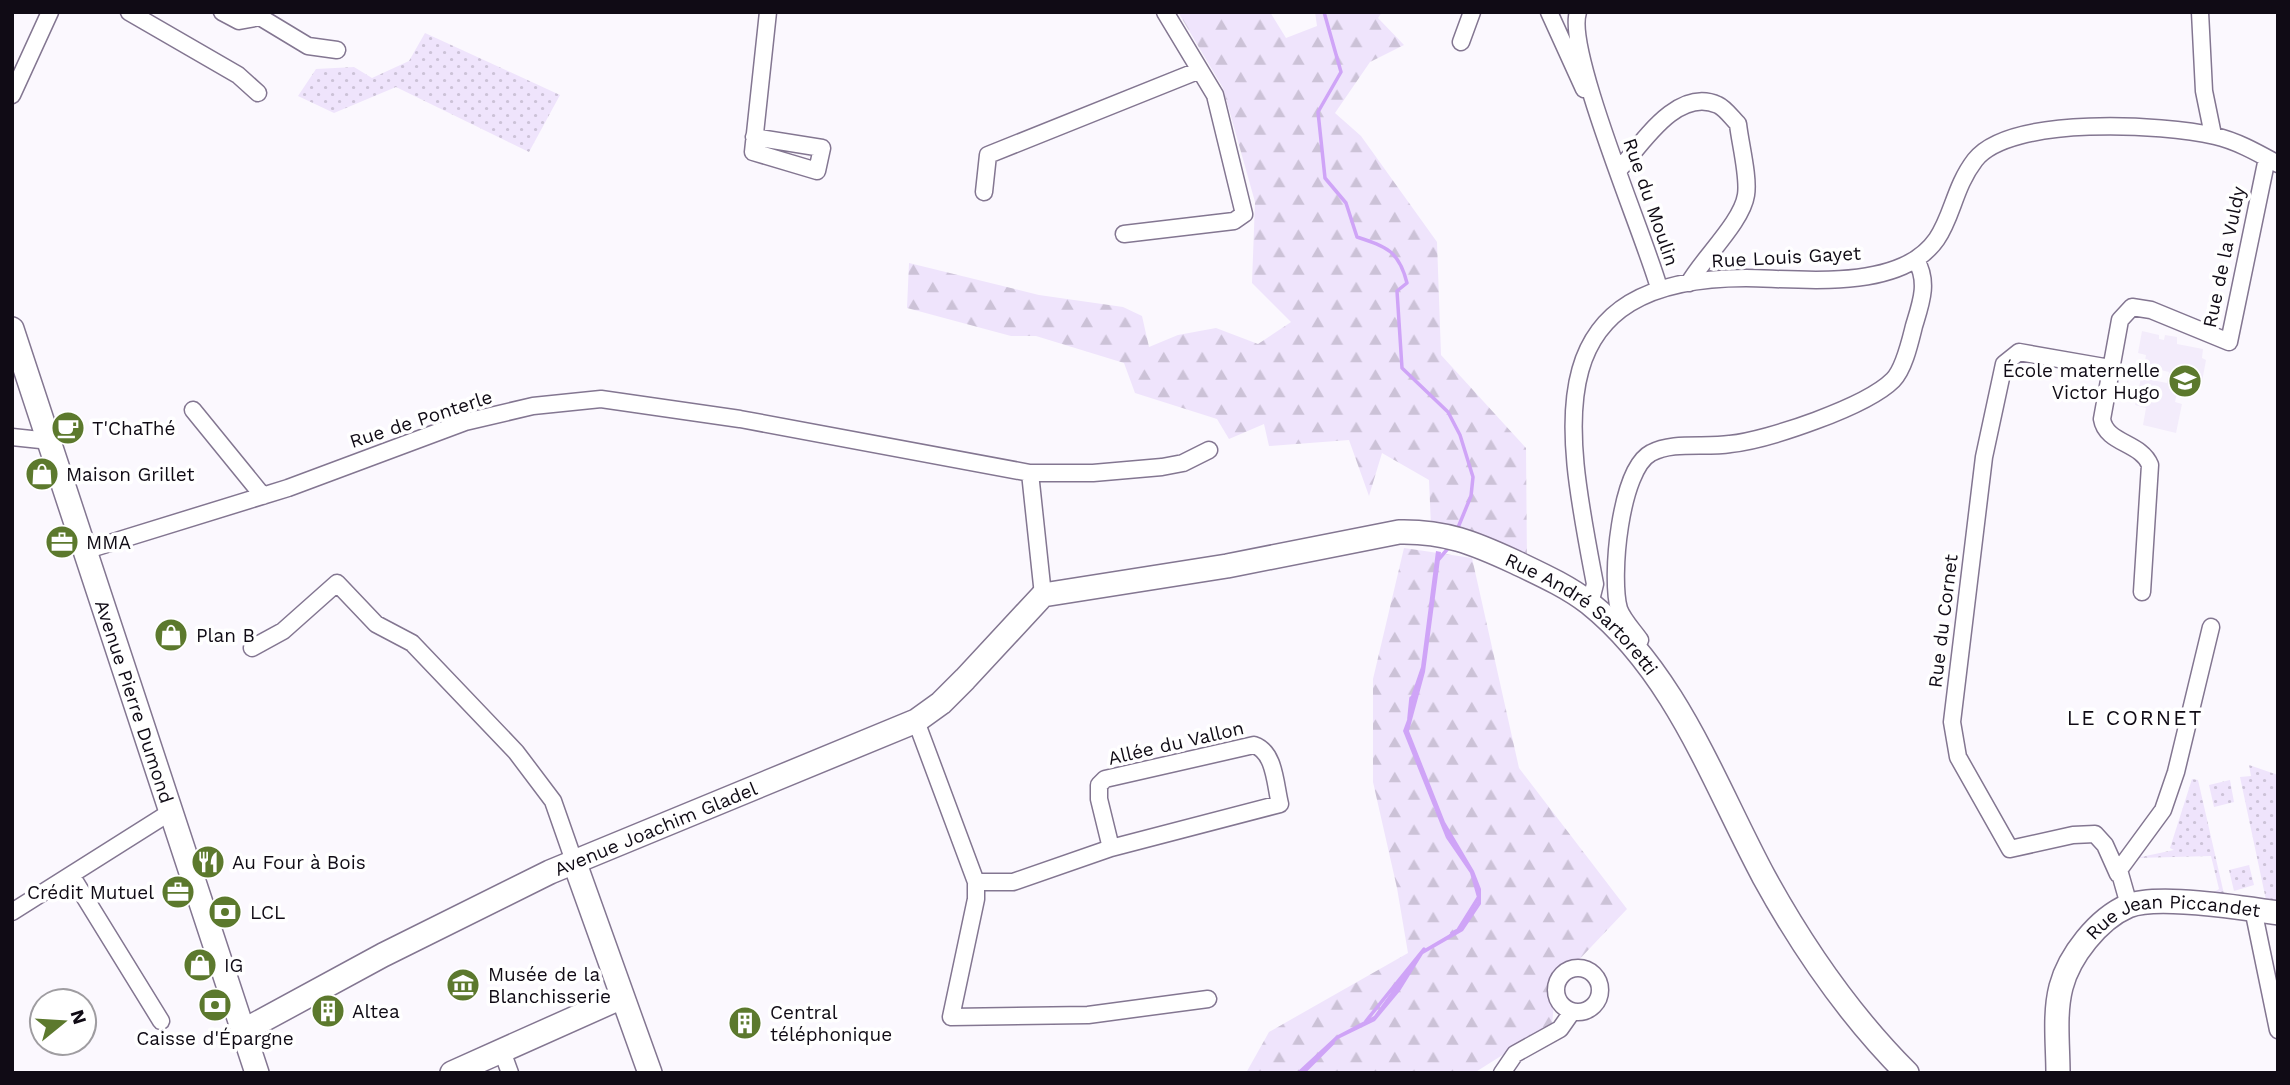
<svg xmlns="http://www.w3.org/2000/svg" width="2290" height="1085" font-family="'Work Sans',sans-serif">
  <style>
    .built { fill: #f3ecfb }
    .grass { fill: url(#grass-dots) }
    .forest { fill: url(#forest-firs) }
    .water { fill: #cfa4f7 }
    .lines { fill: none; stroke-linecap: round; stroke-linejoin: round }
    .stream { stroke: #cfa4f7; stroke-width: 3.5 }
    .street-casing { stroke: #837691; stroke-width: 19 }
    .secondary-casing { stroke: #837691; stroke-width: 26 }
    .street { stroke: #fff; stroke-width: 16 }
    .secondary { stroke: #fff; stroke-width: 23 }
    .labels { text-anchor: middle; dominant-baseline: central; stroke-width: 7; stroke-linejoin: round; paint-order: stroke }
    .street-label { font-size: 19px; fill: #100b15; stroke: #fff }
    .poi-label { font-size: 19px; fill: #100b15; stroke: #fff; text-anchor: start }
    .neighbourhood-label { font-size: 21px; letter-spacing: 2px; fill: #100b15; stroke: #fff }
  </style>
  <defs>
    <pattern id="grass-dots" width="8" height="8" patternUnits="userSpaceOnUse" patternTransform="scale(1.75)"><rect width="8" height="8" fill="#efe4fc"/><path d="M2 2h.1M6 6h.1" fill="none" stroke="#ccc2d7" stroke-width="1.8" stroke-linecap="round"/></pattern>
    <pattern id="forest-firs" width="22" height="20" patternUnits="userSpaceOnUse" patternTransform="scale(1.75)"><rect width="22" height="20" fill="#efe4fc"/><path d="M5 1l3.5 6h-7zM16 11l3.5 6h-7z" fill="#ccc2d7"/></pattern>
  </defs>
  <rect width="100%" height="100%" fill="#fbf8fe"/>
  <path class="built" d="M 2142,331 L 2159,335 L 2159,339 L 2164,340 L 2165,335 L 2177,337 L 2177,344 L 2203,349 L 2202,358 L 2206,360 L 2201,387 L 2179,383 L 2175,402 L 2182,404 L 2176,433 L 2143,425 L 2146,408 L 2135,405 L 2141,378 L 2167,383 L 2169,372 L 2144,366 L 2146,355 L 2138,353 Z"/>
  <path class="grass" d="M 425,33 L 560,95 L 529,152 L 396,87 L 334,113 L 298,96 L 316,69 L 354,67 L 372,78 L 409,61 Z
    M 2249,765 L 2278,775 L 2276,900 L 2266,900 L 2240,777 L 2251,776 Z
    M 2192,779 L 2198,780 L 2224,894 L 2211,894 L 2219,889 L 2211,856 L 2136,858 L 2174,850 L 2170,848 Z
    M 2230,780 L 2234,802 L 2214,807 L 2209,785 Z
    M 2249,865 L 2254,885 L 2234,891 L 2229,870 Z"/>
  <path class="forest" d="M 1178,12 L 1270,12 L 1286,38 L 1317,26 L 1315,12 L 1382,12 L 1378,18 L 1404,45 L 1370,62 L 1335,113 L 1361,136 L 1437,242 L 1441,355 L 1526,448 L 1527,566 L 1475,533 L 1431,526 L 1429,480 L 1382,453 L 1369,496 L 1349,440 L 1269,446 L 1264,424 L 1229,439 L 1217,419 L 1135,393 L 1124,363 L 1036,336 L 1011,336 L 907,308 L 909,263 L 1039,295 L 1123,307 L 1142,316 L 1149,347 L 1178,335 L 1216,328 L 1258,344 L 1291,322 L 1252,283 L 1255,202 L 1223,88 Z
    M 1404,548 L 1472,558 L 1519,768 L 1627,909 L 1556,984 L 1552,1024 L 1474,1073 L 1246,1073 L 1269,1032 L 1408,953 L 1397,888 L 1373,782 L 1373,679 Z"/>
  <path class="water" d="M 1436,551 L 1441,552 L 1425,672 L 1409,731 L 1445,822 L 1474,871 L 1481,889 L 1481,904 L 1463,931 L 1423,954 L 1400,991 L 1375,1021 L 1338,1039 L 1302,1073 L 1296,1073 L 1336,1036 L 1374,1016 L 1421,951 L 1460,928 L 1478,901 L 1470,873 L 1446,838 L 1403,731 L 1410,712 L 1411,696 L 1421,667 Z"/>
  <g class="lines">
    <path class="stream" d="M 1324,12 L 1341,72 L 1318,112 L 1325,178 L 1346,203 L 1357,237 C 1387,247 1399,251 1407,283 L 1397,291 L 1402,368 L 1448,412 L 1460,435 L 1473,477 L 1471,496 L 1457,530
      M 1439,559 L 1450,546
      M 1409,718 L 1411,698
      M 1452,933 L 1458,930 L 1478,898
      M 1366,1021 L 1424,949
      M 1303,1073 L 1333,1043"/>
    <defs>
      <path id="street" d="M 129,12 L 238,75 L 258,93
        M 222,12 L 239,21 L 260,17 L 308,46 L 337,50
        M 1549,12 L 1584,89
        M 1578,12 C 1565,51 1645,237 1659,288
        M 2200,12 L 2204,91 L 2213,135
        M 1461,42 L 1472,12
        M 12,95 L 50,12
        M 754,137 L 822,148 L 817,171 L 753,152 L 768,12
        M 1618,171 C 1641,145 1677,86 1718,105 C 1725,108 1732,118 1738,124 C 1740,143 1749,177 1746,195 C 1742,222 1703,258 1689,283
        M 984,192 L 988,155 L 1200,70
        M 1124,234 L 1234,221 L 1244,214 L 1215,95 L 1165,12
        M 2110,368 L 2019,352 L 2004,364 L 1984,457 L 1952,722 L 1958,757 L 2010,849 L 2073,835 L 2095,834 L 2105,845 L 2118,874
        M 193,410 L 263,496
        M 12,437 L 50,441
        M 1030,473 L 1043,595
        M 84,551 L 288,488 L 465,422 L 533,406 L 601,399 L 740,419 L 1030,473 L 1093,473 L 1162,467 L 1183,463 L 1209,450
        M 2142,592 L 2150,465 C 2141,442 2106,444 2102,419 L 2120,320 L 2132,307 L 2151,310 L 2229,342 L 2267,158
        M 1590,604 L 1595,584 C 1566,431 1532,278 1746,278 C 1794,279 1858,286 1903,266 C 1955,243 1945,199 1975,160 C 2010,115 2164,124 2215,136 C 2237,141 2258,153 2278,164
        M 1640,640 C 1633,630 1623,620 1619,609 C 1610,578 1620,469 1651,453 C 1673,441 1705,448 1730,444 C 1768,440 1866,407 1893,380 C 1904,369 1910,342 1914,326 C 1921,303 1929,282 1916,260
        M 252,648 L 283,631 L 337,583 L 376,624 L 412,643 L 516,752 L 553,801 L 574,861
        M 916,721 L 976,882 L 976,899 L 951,1017 L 1088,1015 L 1208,999
        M 71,875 L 161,1021
        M 976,882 L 1013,882 L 1111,848 L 1280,804 C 1275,784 1275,752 1254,745 L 1105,779 L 1099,785 L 1099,799 L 1111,848
        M 2129,905 L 2119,870 L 2163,810 L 2176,772 L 2211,627
        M 2253,909 L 2278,1030
        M 12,912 L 172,811
        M1556 990a22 22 0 1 1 44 0a22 22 0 1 1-44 0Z
        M 502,1051 L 510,1073
        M 1502,1073 L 1515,1054 L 1560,1029 L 1572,1012"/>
      <g id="secondary">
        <path id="s1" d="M 12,329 L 257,1073"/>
        <path d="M 574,861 L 650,1073"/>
        <path id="s2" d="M 243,1031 L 383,955 L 550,872 L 916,721 L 941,703 L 965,679 L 1043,595 L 1227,566 L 1399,532 C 1445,531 1474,543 1515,562 C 1540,574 1567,586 1589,603 C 1676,673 1713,782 1764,877 C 1803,948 1850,1016 1907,1073"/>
        <path d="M 452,1073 L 622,997"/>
        <path id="s3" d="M 2058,1073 C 2058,1045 2054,1014 2061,987 C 2069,956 2098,919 2128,906 C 2157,894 2245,908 2278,913"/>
      </g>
    </defs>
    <use href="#street" class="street-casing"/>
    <use href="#secondary" class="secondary-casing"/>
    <use href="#street" class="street"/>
    <use href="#secondary" class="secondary"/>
  </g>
  <defs>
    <symbol id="school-disc" viewBox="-11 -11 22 22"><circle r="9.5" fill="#5c792d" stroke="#fff"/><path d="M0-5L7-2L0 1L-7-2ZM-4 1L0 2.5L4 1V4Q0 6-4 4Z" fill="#fff"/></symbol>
    <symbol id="cafe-disc" viewBox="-11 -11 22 22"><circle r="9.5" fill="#5c792d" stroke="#fff"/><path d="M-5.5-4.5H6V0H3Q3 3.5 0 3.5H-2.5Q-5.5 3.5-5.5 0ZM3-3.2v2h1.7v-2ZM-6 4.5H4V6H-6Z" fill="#fff"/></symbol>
    <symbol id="shop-disc" viewBox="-11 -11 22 22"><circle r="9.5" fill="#5c792d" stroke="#fff"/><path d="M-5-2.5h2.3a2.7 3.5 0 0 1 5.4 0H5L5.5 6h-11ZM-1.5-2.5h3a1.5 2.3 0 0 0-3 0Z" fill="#fff"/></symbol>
    <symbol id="office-disc" viewBox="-11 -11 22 22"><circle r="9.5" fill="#5c792d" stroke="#fff"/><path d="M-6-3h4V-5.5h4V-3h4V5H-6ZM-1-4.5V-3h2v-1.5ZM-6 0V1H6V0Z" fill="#fff"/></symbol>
    <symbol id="restaurant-disc" viewBox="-11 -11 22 22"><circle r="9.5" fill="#5c792d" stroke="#fff"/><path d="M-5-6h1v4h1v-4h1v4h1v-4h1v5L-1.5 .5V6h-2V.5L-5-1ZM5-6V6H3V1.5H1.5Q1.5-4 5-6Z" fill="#fff"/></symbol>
    <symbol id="bank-disc" viewBox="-11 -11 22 22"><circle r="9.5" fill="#5c792d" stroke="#fff"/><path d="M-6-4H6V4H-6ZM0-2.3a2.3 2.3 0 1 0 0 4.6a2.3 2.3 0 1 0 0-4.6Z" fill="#fff"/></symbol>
    <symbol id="museum-disc" viewBox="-11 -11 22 22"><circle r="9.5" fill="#5c792d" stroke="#fff"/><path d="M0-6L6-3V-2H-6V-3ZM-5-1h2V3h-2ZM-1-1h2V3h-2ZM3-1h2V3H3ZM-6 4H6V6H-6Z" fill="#fff"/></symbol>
    <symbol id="building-disc" viewBox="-11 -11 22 22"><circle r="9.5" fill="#5c792d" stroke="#fff"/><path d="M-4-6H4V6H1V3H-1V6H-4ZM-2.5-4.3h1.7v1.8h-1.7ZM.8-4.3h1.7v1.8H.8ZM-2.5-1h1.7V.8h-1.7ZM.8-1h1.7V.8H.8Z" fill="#fff"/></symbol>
  </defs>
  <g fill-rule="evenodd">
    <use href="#school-disc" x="2166" y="362" width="38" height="38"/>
    <use href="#cafe-disc" x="49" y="409" width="38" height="38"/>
    <use href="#shop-disc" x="23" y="455" width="38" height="38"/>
    <use href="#office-disc" x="43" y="523" width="38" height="38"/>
    <use href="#shop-disc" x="152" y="616" width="38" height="38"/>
    <use href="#restaurant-disc" x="189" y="843" width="38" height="38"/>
    <use href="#office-disc" x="159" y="873" width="38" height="38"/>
    <use href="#bank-disc" x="206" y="893" width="38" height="38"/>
    <use href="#shop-disc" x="181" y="946" width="38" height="38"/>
    <use href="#museum-disc" x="444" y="966" width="38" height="38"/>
    <use href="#bank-disc" x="196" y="986" width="38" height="38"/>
    <use href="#building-disc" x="309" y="992" width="38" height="38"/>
    <use href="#building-disc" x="726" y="1004" width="38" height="38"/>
  </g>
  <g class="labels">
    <g class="street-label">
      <text transform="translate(1651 202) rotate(71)">Rue du Moulin</text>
      <text transform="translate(1786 257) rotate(-3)">Rue Louis Gayet</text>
      <text transform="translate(2224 257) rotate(-78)">Rue de la Vuldy</text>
      <text transform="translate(421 419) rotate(-18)">Rue de Ponterle</text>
      <text stroke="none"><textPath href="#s2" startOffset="1489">Rue André Sartoretti</textPath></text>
      <text transform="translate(1943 621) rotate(-83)">Rue du Cornet</text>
      <text stroke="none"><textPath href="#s1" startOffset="392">Avenue Pierre Dumond</textPath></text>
      <text transform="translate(1176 743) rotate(-13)">Allée du Vallon</text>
      <text stroke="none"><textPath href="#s2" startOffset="460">Avenue Joachim Gladel</textPath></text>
      <text stroke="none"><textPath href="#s3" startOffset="236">Rue Jean Piccandet</textPath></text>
    </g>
    <g class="poi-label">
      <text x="2160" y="370" text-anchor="end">École maternelle<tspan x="2160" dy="22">Victor Hugo</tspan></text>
      <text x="92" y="428">T'ChaThé</text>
      <text x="66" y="474">Maison Grillet</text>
      <text x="86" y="542">MMA</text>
      <text x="196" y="635">Plan B</text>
      <text x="232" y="862">Au Four à Bois</text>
      <text x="154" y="892" text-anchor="end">Crédit Mutuel</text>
      <text x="250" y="912">LCL</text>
      <text x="224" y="965">IG</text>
      <text x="488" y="974">Musée de la<tspan x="488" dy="22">Blanchisserie</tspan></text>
      <text x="352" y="1011">Altea</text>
      <text x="770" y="1012">Central<tspan x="770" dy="22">téléphonique</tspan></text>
      <text x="215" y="1038" text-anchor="middle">Caisse d'Épargne</text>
    </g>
    <g class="neighbourhood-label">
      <text x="2135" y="717">LE CORNET</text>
    </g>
  </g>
  <rect width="2290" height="1085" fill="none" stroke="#100b15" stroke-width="28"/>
  <g transform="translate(63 1022) rotate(72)"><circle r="33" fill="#ffffff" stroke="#9f9da1" stroke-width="2"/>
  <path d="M0-5L12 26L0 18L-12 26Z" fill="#5c792d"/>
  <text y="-10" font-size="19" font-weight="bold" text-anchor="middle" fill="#100b15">N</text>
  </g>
</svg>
